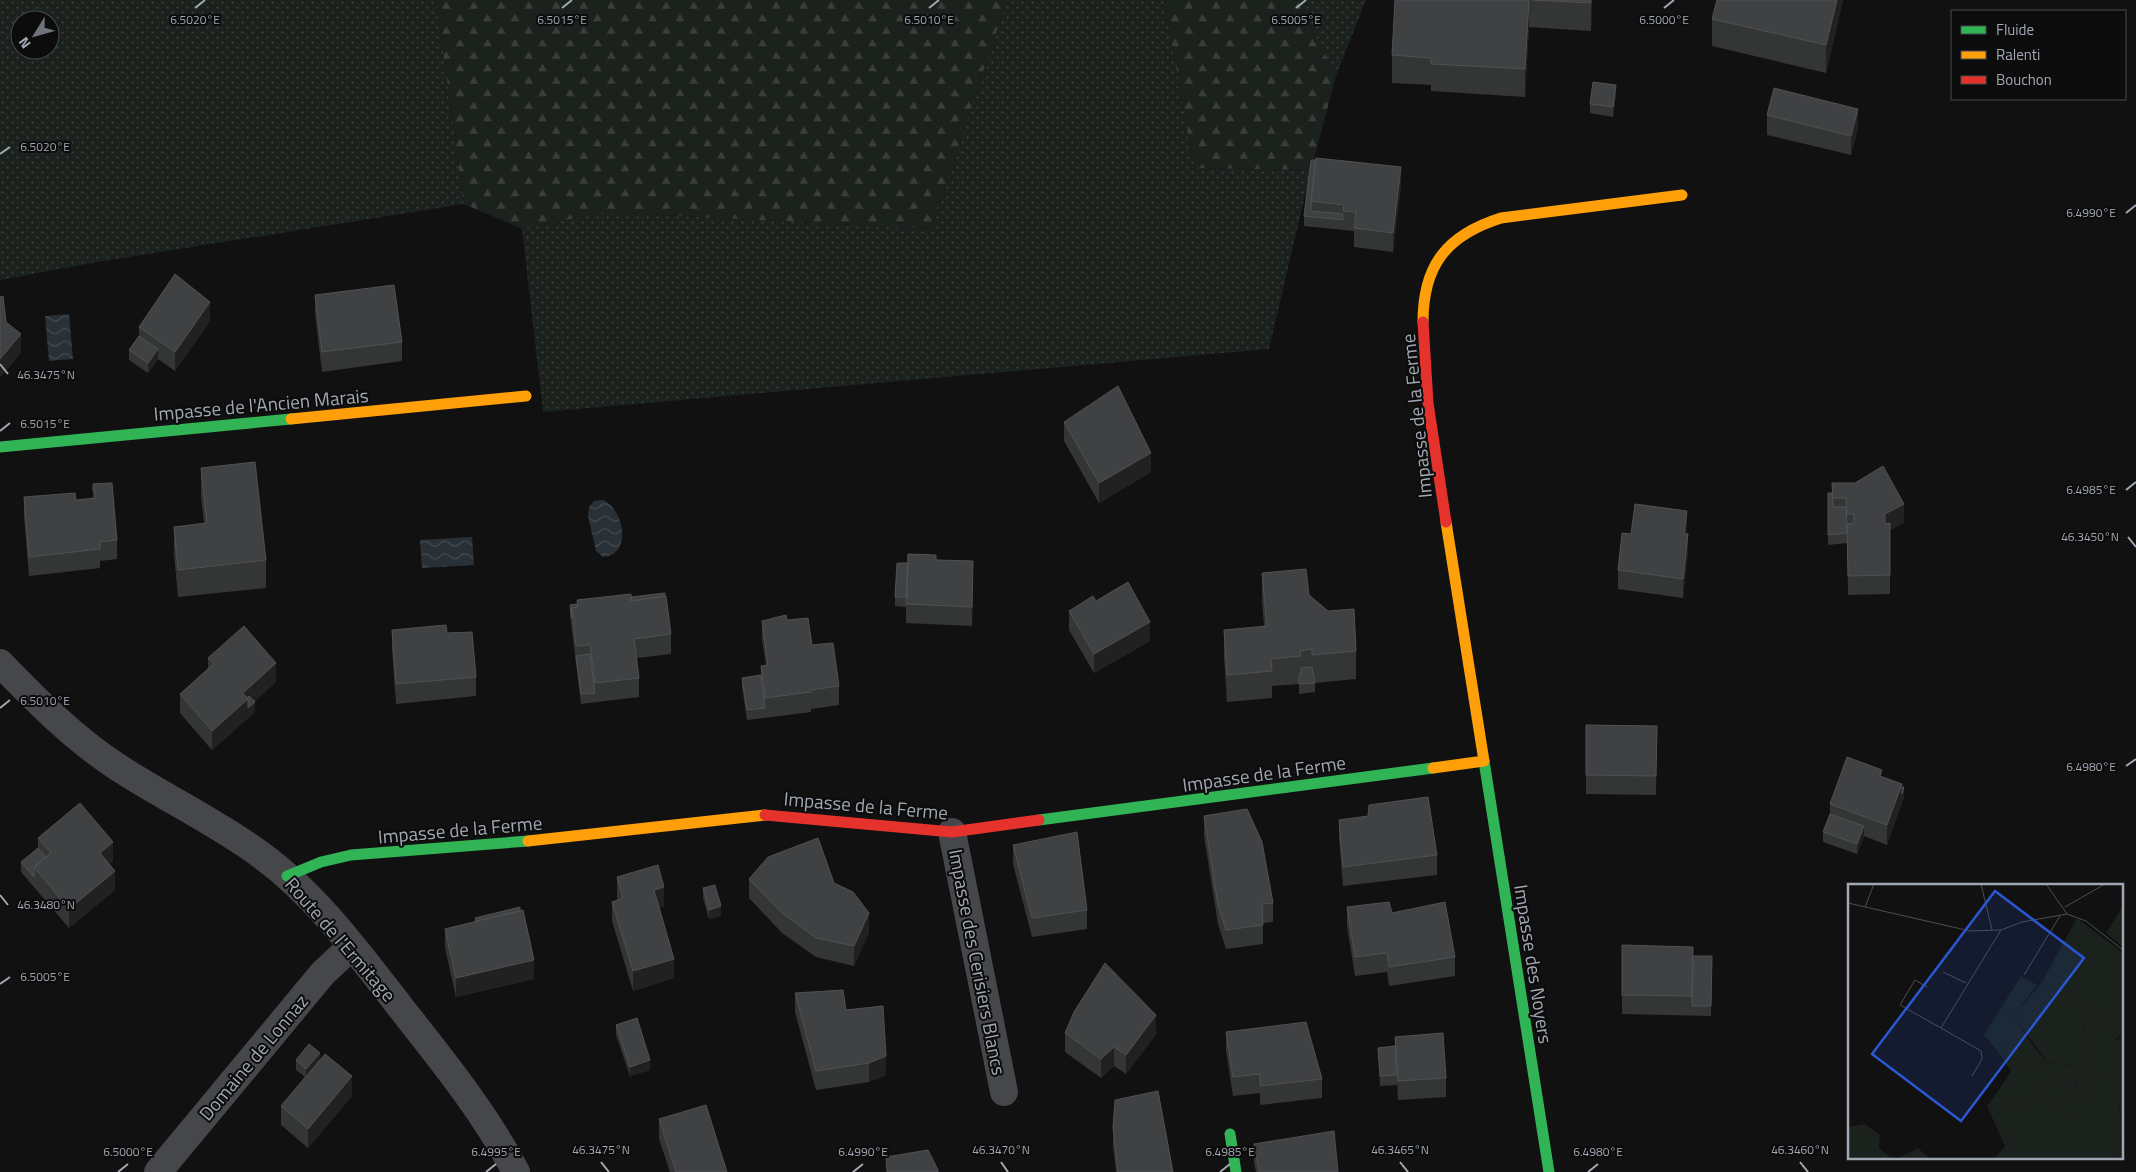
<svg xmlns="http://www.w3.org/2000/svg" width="2136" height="1172" font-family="'Titillium Web',sans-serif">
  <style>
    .grass { fill: url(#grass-dots); fill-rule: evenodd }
    .forest { fill: url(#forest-firs) }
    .water { fill: url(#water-waves) }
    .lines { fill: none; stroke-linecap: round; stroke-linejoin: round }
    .street { stroke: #46474a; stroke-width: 28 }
    .fast { stroke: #30b455; stroke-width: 11 }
    .slow { stroke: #ff9f0a; stroke-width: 11 }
    .jam { stroke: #e5322d; stroke-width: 11 }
    .wall { fill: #343535 }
    .shaded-wall { fill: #212121 }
    .building { fill: #404143; stroke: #4f5154 }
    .ticks { fill: none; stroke: #a2a8b2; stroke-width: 2 }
    .labels { text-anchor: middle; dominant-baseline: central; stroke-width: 4; stroke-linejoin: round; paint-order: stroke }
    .street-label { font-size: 19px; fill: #a2a8b2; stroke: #0c0c0d }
    .inset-road { fill: none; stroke: #4b4d51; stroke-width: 1 }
    .view { fill: #2a57d4; fill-opacity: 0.15; stroke: #2a57d4; stroke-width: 2.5 }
    .inset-edge { fill: none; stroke: #a2a8b2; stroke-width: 2.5 }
    .ticks-label { font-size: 12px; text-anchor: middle; fill: #a2a8b2; stroke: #0c0c0d; stroke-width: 4; stroke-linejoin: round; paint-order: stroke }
  </style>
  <defs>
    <pattern id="grass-dots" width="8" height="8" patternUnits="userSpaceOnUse" patternTransform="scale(1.25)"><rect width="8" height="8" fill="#1b211c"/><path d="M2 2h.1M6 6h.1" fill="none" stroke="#393e3b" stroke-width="1.8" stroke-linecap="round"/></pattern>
    <pattern id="forest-firs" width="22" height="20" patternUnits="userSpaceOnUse" patternTransform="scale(1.25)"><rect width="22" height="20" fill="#1b211c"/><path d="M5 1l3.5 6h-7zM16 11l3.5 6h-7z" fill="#393e3b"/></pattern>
    <pattern id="water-waves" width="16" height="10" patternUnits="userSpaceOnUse" patternTransform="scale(1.25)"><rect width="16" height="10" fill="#293136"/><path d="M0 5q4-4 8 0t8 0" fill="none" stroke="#454c51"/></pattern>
  </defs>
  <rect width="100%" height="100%" fill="#111"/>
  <path class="grass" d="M 0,0 L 436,0 L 464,204 L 97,262 L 0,280 ZM 20,20 L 50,20 L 50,50 L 20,50 Z
    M 1007,0 L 1164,0 L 1194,168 L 1311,170 L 1269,349 L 543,412 L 522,229 L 605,212 L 931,229 Z
    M 1297,0 L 1366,0 L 1336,76 Z"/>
  <path class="forest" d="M 436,0 L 1007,0 L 931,229 L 605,212 L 522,229 L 464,204 Z
    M 1164,0 L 1297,0 L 1336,76 L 1311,170 L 1194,168 Z"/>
  <path class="water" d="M 69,314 L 73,359 L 49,361 L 45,316 Z
    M 603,500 C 624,509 633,555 603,557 L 596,551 L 588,516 L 589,507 L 594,501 Z
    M 472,537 L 474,565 L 422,568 L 420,540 Z"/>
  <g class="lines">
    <path class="street" d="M 0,663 C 36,700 72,737 116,766 C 163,797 215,821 261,855 C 316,895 359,954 401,1008 C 442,1060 485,1113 516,1172
      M 952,832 L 1004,1092
      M 158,1172 L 323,973 L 352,946"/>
    <path class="fast" d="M 0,447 L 291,419
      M 1484,761 L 1549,1172
      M 1039,820 L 1433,768
      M 287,876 L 321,862 L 351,855 L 528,841
      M 1230,1134 L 1236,1172"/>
    <path class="slow" d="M 1423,322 C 1423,265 1447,235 1501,218 L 1682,195
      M 291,419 L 526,396
      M 1433,768 L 1484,761 L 1446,522
      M 528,841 L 765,815"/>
    <path class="jam" d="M 1423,322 L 1428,403 L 1446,522
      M 765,815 L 952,832 L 1039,820"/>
  </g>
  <path class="wall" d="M 1395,0 L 1592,0 L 1591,31 L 1529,27 L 1525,97 L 1431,91 L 1431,85 L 1392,83 L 1392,55 Z
    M 1717,0 L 1843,0 L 1826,73 L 1712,46 L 1712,19 Z
    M 1616,94 L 1613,117 L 1590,113 L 1590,104 Z
    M 1767,115 L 1858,128 L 1851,155 L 1767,135 Z
    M 1311,160 L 1401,186 L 1393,252 L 1354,247 L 1354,231 L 1304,226 L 1304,216 Z
    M 315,295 L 402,342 L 402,361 L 322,372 L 315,314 Z
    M 210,321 L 175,371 L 158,359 L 148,373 L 129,360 L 129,350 L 139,336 L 139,327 Z
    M 1064,422 L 1151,472 L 1099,503 L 1064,441 Z
    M 201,468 L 266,560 L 266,588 L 178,597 L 174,554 L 174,527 L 204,523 L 201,496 Z
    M 1832,483 L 1904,523 L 1890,530 L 1890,594 L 1848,595 L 1847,543 L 1828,545 L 1828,493 L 1832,493 Z
    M 93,484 L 117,540 L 117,559 L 100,561 L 100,568 L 29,576 L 24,517 L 24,497 L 76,500 L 93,498 Z
    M 1687,530 L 1687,534 L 1688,553 L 1683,598 L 1618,589 L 1618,570 L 1631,534 Z
    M 936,560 L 973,580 L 972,626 L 906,623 L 906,607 L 895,606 L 895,597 L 908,563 Z
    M 1262,573 L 1309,595 L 1356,651 L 1356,679 L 1315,683 L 1315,692 L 1299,694 L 1299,684 L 1272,686 L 1272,698 L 1227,702 L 1224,657 L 1224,630 L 1264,626 L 1262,601 Z
    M 631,597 L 671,634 L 671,654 L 637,658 L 639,678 L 639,697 L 581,704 L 570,615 L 570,605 L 577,604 L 577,600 Z
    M 1096,601 L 1150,641 L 1094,673 L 1069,630 L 1069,611 Z
    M 787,620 L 812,645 L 839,686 L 839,705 L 811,709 L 811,712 L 747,720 L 742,687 L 742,678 L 761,675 L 761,666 L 766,665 L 762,640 L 762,621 Z
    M 392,630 L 447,633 L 476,677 L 476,696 L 396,704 L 392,649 Z
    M 208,658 L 276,682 L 254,702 L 255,712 L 212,750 L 180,713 L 180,694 L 208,668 Z
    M 1586,725 L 1657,726 L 1656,795 L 1586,794 Z
    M 1882,777 L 1902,787 L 1904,797 L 1887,845 L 1864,836 L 1857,854 L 1823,842 L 1823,832 L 1830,814 L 1830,804 Z
    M 1204,816 L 1273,903 L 1273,922 L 1263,923 L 1263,944 L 1226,949 L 1218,924 L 1204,836 Z
    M 1339,820 L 1437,855 L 1437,875 L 1343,886 L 1339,839 Z
    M 38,838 L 113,861 L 109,864 L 115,890 L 69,928 L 21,872 L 21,862 L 38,848 Z
    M 1013,845 L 1087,910 L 1087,929 L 1032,937 L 1013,864 Z
    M 617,877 L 664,906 L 659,908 L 674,978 L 633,991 L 612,921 L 612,902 L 618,900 L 617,896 Z
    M 749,879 L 834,883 L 869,932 L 854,966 L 816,957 L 782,933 L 749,898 Z
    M 703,888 L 721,916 L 709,919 L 703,898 Z
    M 1347,907 L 1392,913 L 1455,957 L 1455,976 L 1389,986 L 1387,972 L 1355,976 L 1347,926 Z
    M 475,918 L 534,979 L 456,997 L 445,948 L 445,929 L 475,922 Z
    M 1850,926 L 1850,953 L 1848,946 L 1848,927 Z
    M 1622,945 L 1693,956 L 1712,956 L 1711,1016 L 1622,1014 Z
    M 795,993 L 846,1010 L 886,1075 L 869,1082 L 816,1090 L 795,1012 Z
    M 616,1025 L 650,1070 L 630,1076 L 616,1035 Z
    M 1226,1032 L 1322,1079 L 1322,1098 L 1260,1105 L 1260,1093 L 1233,1096 L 1226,1051 Z
    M 1065,1033 L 1156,1034 L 1126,1074 L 1114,1066 L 1101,1078 L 1065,1052 Z
    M 1395,1037 L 1446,1078 L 1446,1097 L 1398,1100 L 1397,1080 L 1397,1085 L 1380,1086 L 1378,1048 L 1395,1046 Z
    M 296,1060 L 320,1060 L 352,1096 L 308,1148 L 281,1125 L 281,1106 L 305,1077 L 296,1070 Z
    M 659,1119 L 727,1172 L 670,1172 L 659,1139 Z
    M 1113,1127 L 1173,1172 L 1116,1172 L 1113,1147 Z
    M 1254,1144 L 1338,1172 L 1256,1172 L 1254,1163 Z"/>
  <path class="shaded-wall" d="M 1529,0 L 1529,27 L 1525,97 L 1525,69 Z
    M 1591,0 L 1592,0 L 1592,8 L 1591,31 Z
    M 1837,0 L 1843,0 L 1826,73 L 1826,45 Z
    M 1616,85 L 1616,94 L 1613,117 L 1613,107 Z
    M 1858,109 L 1858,128 L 1851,155 L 1851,136 Z
    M 1401,167 L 1401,186 L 1393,252 L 1393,233 Z
    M 210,302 L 210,321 L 175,371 L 175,352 Z
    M 21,334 L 21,353 L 0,378 L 0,359 Z
    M 158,349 L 158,358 L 148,373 L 148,363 Z
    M 1151,453 L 1151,472 L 1099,503 L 1099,483 Z
    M 1904,504 L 1904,523 L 1885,533 L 1885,514 Z
    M 1687,511 L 1687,530 L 1684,553 L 1684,534 Z
    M 1688,534 L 1688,553 L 1683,598 L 1683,579 Z
    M 973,561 L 973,580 L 972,626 L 972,607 Z
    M 1150,622 L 1150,641 L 1094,673 L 1094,654 Z
    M 276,663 L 276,682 L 248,707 L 255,702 L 255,712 L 212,750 L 212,731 L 243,693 Z
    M 1902,784 L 1902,794 L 1904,787 L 1904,797 L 1887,845 L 1887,825 Z
    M 1864,826 L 1864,836 L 1857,854 L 1857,844 Z
    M 113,842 L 113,861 L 100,872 L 100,853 Z
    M 115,871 L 115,890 L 69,928 L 69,909 Z
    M 664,887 L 664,906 L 654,909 L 654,890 Z
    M 721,906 L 721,916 L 709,919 L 709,910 Z
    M 869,913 L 869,932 L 854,966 L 854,946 Z
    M 674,959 L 674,978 L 633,991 L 633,971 Z
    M 534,960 L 534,979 L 456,997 L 456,978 Z
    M 1156,1015 L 1156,1034 L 1126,1074 L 1126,1055 Z
    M 1114,1047 L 1114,1066 L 1101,1078 L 1101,1059 Z
    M 320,1053 L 320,1062 L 306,1079 L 306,1069 Z
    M 886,1056 L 886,1075 L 869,1082 L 869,1063 Z
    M 650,1060 L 650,1070 L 630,1076 L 630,1067 Z
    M 352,1076 L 352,1096 L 308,1148 L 308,1129 Z"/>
  <path class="building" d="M 1395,0 L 1529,0 L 1525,69 L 1431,64 L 1431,58 L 1392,55 Z
    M 1533,0 L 1591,0 L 1591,3 Z
    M 1717,0 L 1837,0 L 1826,45 L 1712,19 Z
    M 1593,82 L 1616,85 L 1613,107 L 1590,104 Z
    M 1774,88 L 1858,109 L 1851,136 L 1767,115 Z
    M 1316,158 L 1401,167 L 1393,233 L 1354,228 L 1356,212 L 1343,211 L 1344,205 L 1311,201 Z
    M 1311,160 L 1316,160 L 1311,201 L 1311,211 L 1343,214 L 1343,220 L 1304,216 Z
    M 175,274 L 210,302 L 175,352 L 139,327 Z
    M 394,285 L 402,342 L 322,352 L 315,295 Z
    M 3,296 L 6,322 L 21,334 L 0,359 L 0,297 Z
    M 139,336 L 158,349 L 148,363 L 129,350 Z
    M 1118,386 L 1151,453 L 1099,483 L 1064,422 Z
    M 255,462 L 266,560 L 178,570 L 174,527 L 207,523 L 201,468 Z
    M 1883,466 L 1904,504 L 1885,514 L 1885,524 L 1890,523 L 1890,575 L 1848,576 L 1847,524 L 1854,523 L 1854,514 L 1847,514 L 1846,498 L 1833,498 L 1832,483 L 1855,483 Z
    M 112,483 L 117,540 L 100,542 L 100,549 L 29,557 L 24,497 L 75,493 L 76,500 L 95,498 L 95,491 L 93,491 L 93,484 Z
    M 1828,493 L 1832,493 L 1833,507 L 1846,507 L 1847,524 L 1849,524 L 1847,524 L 1847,533 L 1828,535 Z
    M 1635,504 L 1687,511 L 1684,534 L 1688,534 L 1683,579 L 1618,570 L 1622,533 L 1631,534 Z
    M 908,554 L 936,555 L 936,560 L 973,561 L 972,607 L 906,604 Z
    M 897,563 L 908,563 L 907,597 L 895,597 Z
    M 1306,569 L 1309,595 L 1328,611 L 1354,609 L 1356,651 L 1312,655 L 1312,649 L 1300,651 L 1301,656 L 1271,659 L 1272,671 L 1227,675 L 1224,630 L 1267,626 L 1262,573 Z
    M 1128,582 L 1150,622 L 1094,654 L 1069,611 L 1093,596 L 1096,601 Z
    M 665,593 L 665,596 L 631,601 L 631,597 Z
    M 631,594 L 631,601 L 666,596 L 671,634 L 634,639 L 639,678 L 595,683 L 590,645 L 576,646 L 572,608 L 578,607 L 577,600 Z
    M 577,604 L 577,607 L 572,608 L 572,618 L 570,605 Z
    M 786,615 L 787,620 L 808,618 L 812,645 L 833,643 L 839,686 L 811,690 L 811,692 L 765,698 L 761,666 L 768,665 L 762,621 Z
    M 446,625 L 447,633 L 472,632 L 476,677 L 396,684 L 392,630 Z
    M 244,626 L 276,663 L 243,693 L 248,699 L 212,731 L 180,694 L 214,664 L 208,658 Z
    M 590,654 L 595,693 L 581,694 L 576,656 Z
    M 1312,667 L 1315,683 L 1299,684 L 1299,674 L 1301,674 L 1301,668 Z
    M 761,675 L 765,708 L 747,710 L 742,678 Z
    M 249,696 L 255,702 L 248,708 L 248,699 L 247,698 Z
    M 1586,725 L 1657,726 L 1656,776 L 1586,775 Z
    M 1847,757 L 1882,770 L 1880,776 L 1902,784 L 1887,825 L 1830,804 Z
    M 1902,787 L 1904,787 L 1902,794 Z
    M 1428,797 L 1437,855 L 1343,867 L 1339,820 L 1368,816 L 1369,805 Z
    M 80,803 L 113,842 L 100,853 L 115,871 L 69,909 L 34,867 L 51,853 L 38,838 Z
    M 1247,809 L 1262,842 L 1273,903 L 1262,904 L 1263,925 L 1226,930 L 1218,905 L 1204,816 Z
    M 1830,814 L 1864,826 L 1857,844 L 1823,832 Z
    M 1077,832 L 1087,910 L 1032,918 L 1013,845 Z
    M 818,838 L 834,883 L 853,892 L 869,913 L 854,946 L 816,938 L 782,913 L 749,879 L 768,857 Z
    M 38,848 L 46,857 L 34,867 L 34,877 L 21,862 Z
    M 658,865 L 664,887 L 654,890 L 674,959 L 633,971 L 612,902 L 623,898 L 617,877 Z
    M 715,885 L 721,906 L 709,910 L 703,888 Z
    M 1389,902 L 1392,913 L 1445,902 L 1455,957 L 1389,967 L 1387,953 L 1355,957 L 1347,907 Z
    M 520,907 L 520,911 L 476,921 L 475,918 Z
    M 523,910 L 534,960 L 456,978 L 445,929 Z
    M 1622,945 L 1693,947 L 1692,996 L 1622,995 Z
    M 1693,956 L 1712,956 L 1711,1006 L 1692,1006 Z
    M 1105,963 L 1156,1015 L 1126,1055 L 1114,1047 L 1101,1059 L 1065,1033 L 1074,1012 Z
    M 843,990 L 846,1010 L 883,1006 L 886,1056 L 869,1063 L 816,1071 L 795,993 Z
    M 637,1018 L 650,1060 L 630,1067 L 616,1025 Z
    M 1306,1022 L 1322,1079 L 1260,1086 L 1260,1074 L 1233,1077 L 1226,1032 Z
    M 1443,1033 L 1446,1078 L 1398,1081 L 1395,1037 Z
    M 309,1044 L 320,1053 L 306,1069 L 296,1060 Z
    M 1395,1046 L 1397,1075 L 1380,1076 L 1378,1048 Z
    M 325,1054 L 352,1076 L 308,1129 L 281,1106 Z
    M 1158,1091 L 1173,1172 L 1118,1172 L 1113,1127 L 1115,1100 Z
    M 706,1105 L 727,1172 L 676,1172 L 659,1119 Z
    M 1334,1131 L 1338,1172 L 1259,1172 L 1254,1144 Z
    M 928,1150 L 938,1170 L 938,1172 L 887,1172 L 886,1157 Z"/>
  <path class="ticks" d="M 195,8 L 205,0M 562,8 L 572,0M 929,8 L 939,0M 1296,8 L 1306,0M 1664,8 L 1674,0M 0,154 L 10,147M 2126,213 L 2136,205M 0,364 L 8,374M 0,431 L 10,423M 2126,490 L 2136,482M 2128,537 L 2136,547M 0,708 L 10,700M 2126,766 L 2136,759M 0,895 L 8,905M 0,984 L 10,977M 601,1162 L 609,1172M 1001,1162 L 1008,1172M 1400,1162 L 1408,1172M 1800,1162 L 1808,1172M 118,1172 L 128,1164M 486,1172 L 496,1164M 853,1172 L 863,1164M 1220,1172 L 1230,1164M 1588,1172 L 1598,1164"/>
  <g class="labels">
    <g class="street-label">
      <text transform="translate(261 404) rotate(-5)">Impasse de l'Ancien Marais</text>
      <text transform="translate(1416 416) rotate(-96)">Impasse de la Ferme</text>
      <text transform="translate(1264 773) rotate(-8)">Impasse de la Ferme</text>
      <text transform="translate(866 805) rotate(5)">Impasse de la Ferme</text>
      <text transform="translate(460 829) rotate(-5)">Impasse de la Ferme</text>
      <text transform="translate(341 939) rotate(49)">Route de l'Ermitage</text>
      <text transform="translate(978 962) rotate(79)">Impasse des Cerisiers Blancs</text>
      <text transform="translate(1534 964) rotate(81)">Impasse des Noyers</text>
      <text transform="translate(253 1057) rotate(-50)">Domaine de Lonnaz</text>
    </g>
  </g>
  <g transform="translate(1848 884)">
    <rect width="275" height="275" fill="#111"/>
    <path d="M 275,22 L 275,63 L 258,49 ZM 229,34 L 275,69 L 275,148 L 268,155 L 263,181 L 249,192 L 224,234 L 211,228 L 231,197 L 224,194 L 209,218 L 194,206 L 205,190 L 184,171 L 155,156 L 148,165 L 136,151 L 173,92 L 189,101 L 165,132 L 189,167 L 200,179 L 232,181 L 246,175 L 234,156 L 238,129 L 263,144 L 265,140 L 194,98 ZM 153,172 L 175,176 L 201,192 L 184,210 L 188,215 L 184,219 L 177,216 L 167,228 L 148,210 L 163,187 ZM 275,212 L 275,275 L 268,275 L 274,248 L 271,219 Z" fill="#1b211c"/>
    <path d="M 194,98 L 265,140 L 263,144 L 238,129 L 234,156 L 246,175 L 238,187 L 232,181 L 200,179 L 165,132 ZM 275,148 L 275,212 L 271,219 L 274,248 L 268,275 L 146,275 L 157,262 L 139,222 L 148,210 L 167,227 L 178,216 L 184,219 L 188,215 L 184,210 L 200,192 L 175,176 L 153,172 L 148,165 L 155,156 L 184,171 L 206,189 L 194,206 L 209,217 L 224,194 L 231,196 L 212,227 L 224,233 L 255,182 L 263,181 L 263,164 ZM 17,240 L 32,251 L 31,264 L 44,275 L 0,275 L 0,243 ZM 70,264 L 82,275 L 49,275 Z" fill="#1b211c"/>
    <path class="inset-road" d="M 133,0 L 144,46M 198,0 L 219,30 L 238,37 L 275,66M 0,19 L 122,47 L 153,46 L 174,38 L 219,30M 17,23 L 26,0M 217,23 L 257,0M 95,88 L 118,99M 176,91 L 212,32M 79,103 L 67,96 L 52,121 L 93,144M 124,192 L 134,175 L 133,167 L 93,144 L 153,46"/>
    <path class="view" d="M 147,7 L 236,74 L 113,237 L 24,170 Z"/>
    <rect width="275" height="275" class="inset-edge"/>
  </g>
  <g class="ticks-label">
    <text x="195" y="24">6.5020°E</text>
    <text x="562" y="24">6.5015°E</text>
    <text x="929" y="24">6.5010°E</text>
    <text x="1296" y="24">6.5005°E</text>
    <text x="1664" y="24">6.5000°E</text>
    <text x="45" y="151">6.5020°E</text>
    <text x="2091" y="217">6.4990°E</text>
    <text x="46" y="379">46.3475°N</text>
    <text x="45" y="428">6.5015°E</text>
    <text x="2091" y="494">6.4985°E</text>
    <text x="2090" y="541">46.3450°N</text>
    <text x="45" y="705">6.5010°E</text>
    <text x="2091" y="771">6.4980°E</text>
    <text x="46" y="909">46.3480°N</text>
    <text x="45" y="981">6.5005°E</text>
    <text x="601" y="1154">46.3475°N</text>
    <text x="1001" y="1154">46.3470°N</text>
    <text x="1400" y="1154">46.3465°N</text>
    <text x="1800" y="1154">46.3460°N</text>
    <text x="128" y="1156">6.5000°E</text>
    <text x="496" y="1156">6.4995°E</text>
    <text x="863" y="1156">6.4990°E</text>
    <text x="1230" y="1156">6.4985°E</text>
    <text x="1598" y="1156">6.4980°E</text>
  </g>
  <rect x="1951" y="10" width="175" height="90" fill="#0c0c0d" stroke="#484a4f"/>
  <rect x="1961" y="26" width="25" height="8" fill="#30b455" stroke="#484a4f"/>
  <text x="1996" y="35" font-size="15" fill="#a2a8b2">Fluide</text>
  <rect x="1961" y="51" width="25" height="8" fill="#ff9f0a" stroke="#484a4f"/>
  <text x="1996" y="60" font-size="15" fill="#a2a8b2">Ralenti</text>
  <rect x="1961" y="76" width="25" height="8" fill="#e5322d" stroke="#484a4f"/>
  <text x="1996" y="85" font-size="15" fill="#a2a8b2">Bouchon</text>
  <g transform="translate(35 35) rotate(233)"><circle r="24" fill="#0c0c0d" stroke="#484a4f"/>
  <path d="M0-4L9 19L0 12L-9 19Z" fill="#6f737a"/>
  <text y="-8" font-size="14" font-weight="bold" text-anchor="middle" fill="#a2a8b2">N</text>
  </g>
</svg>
